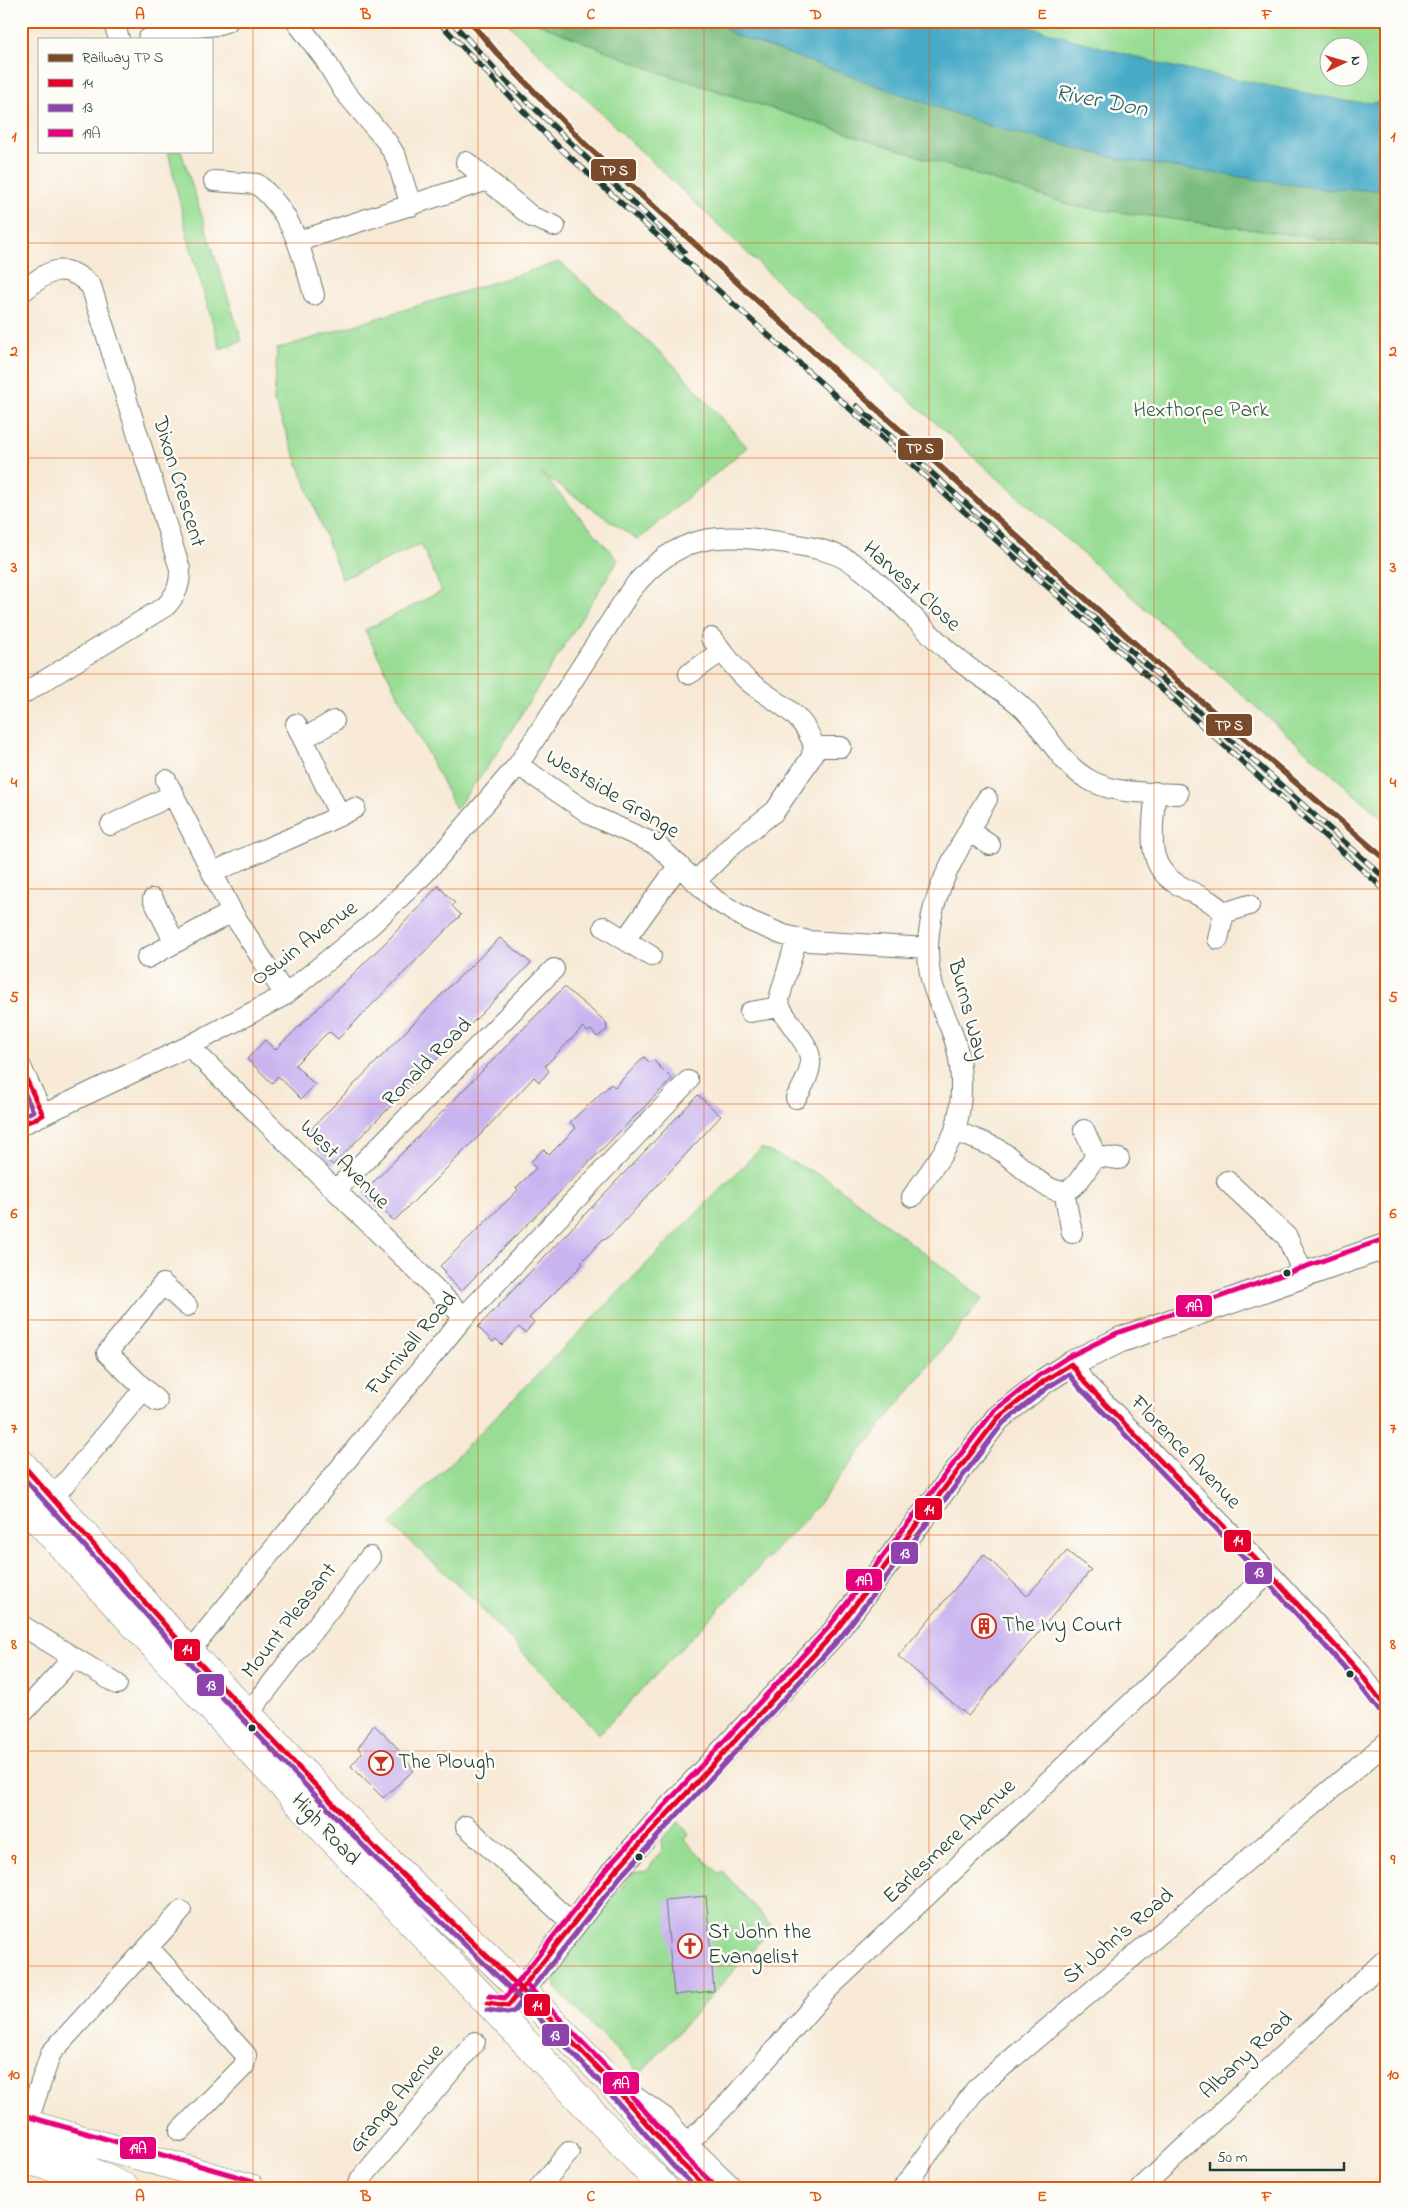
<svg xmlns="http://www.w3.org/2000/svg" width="1407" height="2209" font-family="'Indie Flower',sans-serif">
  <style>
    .green { fill: #99dd94; stroke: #5c8d64; fill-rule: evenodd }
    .forest { fill: #7abc7e; stroke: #4c7c59 }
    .water { fill: #46aac6; stroke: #32747d }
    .building { fill: #c9b4f0 }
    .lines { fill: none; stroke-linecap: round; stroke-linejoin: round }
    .minor-casing { stroke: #6b796c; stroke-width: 22 }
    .tertiary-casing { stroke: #6b796c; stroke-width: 27 }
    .primary-casing { stroke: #6b796c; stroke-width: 29 }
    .minor { stroke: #fff; stroke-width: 20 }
    .tertiary { stroke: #fff; stroke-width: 25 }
    .primary { stroke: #fff; stroke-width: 28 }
    .rail-casing { stroke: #1f3d34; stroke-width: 5.5 }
    .rail { stroke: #fdfcf7; stroke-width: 4; stroke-dasharray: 11; stroke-linecap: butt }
    .bus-1-casing { stroke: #fdfcf7; stroke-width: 9 }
    .bus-2-casing { stroke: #fdfcf7; stroke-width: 9 }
    .bus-3-casing { stroke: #fdfcf7; stroke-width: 9 }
    .bus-1 { stroke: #e4002b; stroke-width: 5 }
    .bus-2 { stroke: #8e44ad; stroke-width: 5 }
    .bus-3 { stroke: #e5007d; stroke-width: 5 }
    .rail-1-casing { stroke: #fdfcf7; stroke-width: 10 }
    .rail-1 { stroke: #7a4b2a; stroke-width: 6 }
    .grid { fill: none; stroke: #de580e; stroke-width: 1; stroke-opacity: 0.55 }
    .bus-dot { fill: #1f3d34; stroke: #fdfcf7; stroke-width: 2 }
    .labels { text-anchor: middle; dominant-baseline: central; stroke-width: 5; stroke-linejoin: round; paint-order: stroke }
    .park-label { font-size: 22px; fill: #375d47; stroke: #fdfcf7 }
    .street-label { font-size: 22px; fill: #1f3d34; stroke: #fdfcf7 }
    .poi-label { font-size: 22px; fill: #1f3d34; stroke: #fdfcf7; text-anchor: start }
    .water-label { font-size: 24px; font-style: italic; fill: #2d6367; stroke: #fdfcf7 }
    .line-badge { stroke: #fdfcf7; stroke-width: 2 }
    .badge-label { font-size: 14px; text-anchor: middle; font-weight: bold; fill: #fff }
    .neatline { fill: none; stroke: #de580e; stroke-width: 2 }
    .grid-label { font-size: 16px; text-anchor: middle; font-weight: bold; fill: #de580e }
  </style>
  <rect width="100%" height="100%" fill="#fdfcf7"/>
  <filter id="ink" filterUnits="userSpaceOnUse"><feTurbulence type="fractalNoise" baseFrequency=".02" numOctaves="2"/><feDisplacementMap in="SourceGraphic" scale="10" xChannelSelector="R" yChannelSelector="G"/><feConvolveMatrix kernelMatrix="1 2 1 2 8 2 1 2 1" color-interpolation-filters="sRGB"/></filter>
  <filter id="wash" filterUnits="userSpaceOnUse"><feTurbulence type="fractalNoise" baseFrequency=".0096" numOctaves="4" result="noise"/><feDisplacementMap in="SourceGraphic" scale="20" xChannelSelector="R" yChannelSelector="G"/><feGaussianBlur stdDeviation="1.12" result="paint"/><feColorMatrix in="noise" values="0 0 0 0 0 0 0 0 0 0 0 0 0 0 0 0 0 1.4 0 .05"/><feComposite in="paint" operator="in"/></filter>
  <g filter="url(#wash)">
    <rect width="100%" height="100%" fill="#f7e9d5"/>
    <path class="green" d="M 505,21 L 532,21 L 659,72 L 1073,206 L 1386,247 L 1386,822 L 800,303 Z
      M 1007,21 L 1386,21 L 1386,103 L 1351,102 L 1168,66 ZM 1330,48 L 1360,48 L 1360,78 L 1330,78 Z
      M 168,151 L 181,151 L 242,341 L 220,349 L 188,238 Z
      M 560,262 L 673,364 L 747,447 L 638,540 L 541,473 L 618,560 L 495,756 L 456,809 L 365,630 L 442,591 L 421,544 L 342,579 L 274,401 L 277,349 Z
      M 761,1148 L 826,1178 L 983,1298 L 812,1512 L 599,1734 L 463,1589 L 390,1524 Z
      M 679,1822 L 689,1834 L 685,1840 L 719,1874 L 723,1872 L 773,1927 L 640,2074 L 556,1989 L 555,1975 L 632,1873 L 647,1871 L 662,1850 L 661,1840 Z"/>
    <path class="forest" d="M 532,21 L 716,21 L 993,127 L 1125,159 L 1323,189 L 1386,190 L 1386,247 L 1073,206 L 659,72 Z"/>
    <path class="water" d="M 716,21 L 1007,21 L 1168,66 L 1351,102 L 1386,103 L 1386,190 L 1323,189 L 1119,159 L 993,127 L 733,34 Z"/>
    <g id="blocks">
      <path class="building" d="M 438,886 L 455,903 L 452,906 L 461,915 L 338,1039 L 330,1032 L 326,1034 L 295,1065 L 315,1085 L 301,1099 L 278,1076 L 272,1083 L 247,1059 L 265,1040 L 275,1050 L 390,938 Z
        M 500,938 L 531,963 L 333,1165 L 316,1149 L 319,1146 L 306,1134 L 448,988 Z
        M 564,987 L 606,1022 L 607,1030 L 597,1037 L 591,1030 L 588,1032 L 583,1027 L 545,1066 L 549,1071 L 545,1076 L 539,1082 L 534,1077 L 482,1133 L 394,1221 L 380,1207 L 378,1210 L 362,1194 Z
        M 644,1057 L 650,1063 L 653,1060 L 672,1079 L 461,1291 L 444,1274 L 446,1272 L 440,1266 L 518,1190 L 516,1188 L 536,1168 L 530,1163 L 543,1149 L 549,1155 L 576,1128 L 570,1122 L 611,1084 L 615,1087 Z
        M 698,1095 L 721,1116 L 619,1227 L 605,1240 L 604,1238 L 581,1262 L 583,1264 L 529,1318 L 534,1322 L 525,1333 L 519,1327 L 502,1345 L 496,1339 L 493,1342 L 478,1327 Z
        M 1067,1551 L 1091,1570 L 968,1716 L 898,1656 L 984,1554 L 1027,1596 Z
        M 374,1725 L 394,1744 L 414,1770 L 383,1798 L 351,1766 L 362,1753 L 358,1748 Z
        M 706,1896 L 714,1991 L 674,1995 L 665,1900 Z"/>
    </g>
  </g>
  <g filter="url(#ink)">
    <use href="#blocks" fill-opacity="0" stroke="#6b796c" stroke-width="1"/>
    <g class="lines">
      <defs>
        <path id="minor" d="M 113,21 L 119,39
          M 296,21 L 324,58 L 343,90 L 387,142 L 396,157 L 411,206
          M 148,39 L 187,28 L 216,25 L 228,21
          M 466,162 L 532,217 L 555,226
          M 214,181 L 257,184 C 293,213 302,253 314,295
          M 299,241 L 488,180
          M 21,293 C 47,271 63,259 91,286 L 180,569 C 180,585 177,594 166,606 L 21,695
          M 689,674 L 722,651
          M 296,724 L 340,816
          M 303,739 L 334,721
          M 814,747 L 841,747
          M 518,765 L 593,816 L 657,845 L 715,900 L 750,921 L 784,935 L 808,941 L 928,948
          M 166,780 L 232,912 L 285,995
          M 1155,792 C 1154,831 1142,867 1182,887 C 1198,896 1212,900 1224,913
          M 111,825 L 174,794
          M 969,831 L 990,845
          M 212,873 C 260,850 309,832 355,808
          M 696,881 L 734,843 L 775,811 L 811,758 L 814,747 C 804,711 773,702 747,680 C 734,668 723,651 711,638
          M 153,899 L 175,943
          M 604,927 L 651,956
          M 1218,939 L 1224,913 L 1249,905
          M 625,940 L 679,865
          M 147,958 L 232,912
          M 750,1012 L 780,1007
          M 189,1046 L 464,1317
          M 21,1067 L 43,1115
          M 796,1098 C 826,1051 803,1047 780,1007 L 779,999 L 797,938
          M 21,1125 L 189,1046 L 285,995 L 371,925 L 425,873 L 518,765 L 631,590 C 676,533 719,532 786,543 C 811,547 837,551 857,566 C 893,592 921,628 954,656 C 976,676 1002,688 1023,708 C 1046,730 1059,762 1086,778 C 1113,795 1147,792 1178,794
          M 1084,1130 L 1096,1156 L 1119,1159
          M 955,1131 C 969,1137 985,1142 998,1149 C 1015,1158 1050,1201 1070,1189 C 1078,1185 1090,1164 1096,1156
          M 1227,1181 L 1287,1237 L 1303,1273
          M 336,1190 L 554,969
          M 1064,1191 L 1072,1233
          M 912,1197 C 923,1181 950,1146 955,1130 C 964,1101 963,1061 952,1032 C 939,1000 928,986 928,949 C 928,894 961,844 987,799
          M 1071,1364 L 1085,1383 L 1269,1573 L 1361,1674 L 1386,1708
          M 157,1401 L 107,1353 L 163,1284 L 187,1306
          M 52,1499 L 144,1389
          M 21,1625 L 117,1684
          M 189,1652 L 464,1317 L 688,1081
          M 248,1714 L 370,1557
          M 21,1715 L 73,1658
          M 466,1826 L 574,1925
          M 148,1947 L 246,2055 L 244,2066 L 180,2131
          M 631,2094 L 664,2117 L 688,2144 L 733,2188
          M 27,2123 L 51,2053 L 181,1911
          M 675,2156 L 731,2100 L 828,1989 L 1269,1573
          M 356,2188 L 361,2179 L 475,2042
          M 539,2188 L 569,2152
          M 903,2188 L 976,2089 L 1386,1743
          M 1141,2188 L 1386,1959"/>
        <path id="tertiary" d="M 522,1990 L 615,1871 L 666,1813 L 834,1633 L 998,1418 L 1044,1381 L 1071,1364 L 1120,1340 L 1386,1246"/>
        <path id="primary" d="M 21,1463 L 189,1652 L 377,1850 L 522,1990 L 606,2077 L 680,2162 L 707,2188
          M 21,1502 L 321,1827 L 664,2188
          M 21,2122 L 251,2188
          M 27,2123 L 34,2142 L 41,2148 L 126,2188
          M 21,2159 L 63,2170"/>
      </defs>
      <use href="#minor" class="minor-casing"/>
      <use href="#tertiary" class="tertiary-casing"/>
      <use href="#primary" class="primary-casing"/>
      <use href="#minor" class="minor"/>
      <use href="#tertiary" class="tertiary"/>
      <use href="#primary" class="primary"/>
      <defs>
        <path id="rail" d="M 438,21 L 550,139 L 1386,891
          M 451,21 L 506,81 L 684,251
          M 857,406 L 1386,879"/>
      </defs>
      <use href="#rail" class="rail-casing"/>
      <use href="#rail" class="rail"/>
      <defs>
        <path id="bus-1" d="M 21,1068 L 43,1115 L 21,1125
          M 21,1463 L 189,1652 L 377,1850 L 522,1990 L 606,2077 L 680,2162 L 707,2188
          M 488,2003 L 508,2006 L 615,1871 L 834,1633 L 998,1418 L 1044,1381 L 1071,1364 L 1085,1383 L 1269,1573 L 1361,1674 L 1386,1708"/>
        <path id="bus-2" d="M 21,1086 L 33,1111 L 21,1117
          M 21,1475 L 184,1657 L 372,1855 L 517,1995 L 600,2082 L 674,2167 L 696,2188
          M 487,2010 L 508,2013 L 514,2011 L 621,1876 L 840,1638 L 1003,1423 L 1048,1387 L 1069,1374 L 1080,1388 L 1264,1578 L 1355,1679 L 1380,1712"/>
        <path id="bus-3" d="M 527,1985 L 611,2072 L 685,2157 L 712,2183
          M 489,1996 L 505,1998 L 609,1866 L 828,1628 L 993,1412 L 1040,1375 L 1068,1357 L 1117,1333 L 1384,1239
          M 23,2115 L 253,2181"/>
      </defs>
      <use href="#bus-1" class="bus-1-casing"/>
      <use href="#bus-2" class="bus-2-casing"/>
      <use href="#bus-3" class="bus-3-casing"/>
      <use href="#bus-1" class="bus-1"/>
      <use href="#bus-2" class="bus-2"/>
      <use href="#bus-3" class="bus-3"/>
      <defs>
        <path id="rail-1" d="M 470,21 L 496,52 L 586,145 L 1152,659 L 1386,860"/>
      </defs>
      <use href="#rail-1" class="rail-1-casing"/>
      <use href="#rail-1" class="rail-1"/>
    </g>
  </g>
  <path class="grid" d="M 253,21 L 253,2188M 478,21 L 478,2188M 704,21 L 704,2188M 929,21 L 929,2188M 1154,21 L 1154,2188M 21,243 L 1386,243M 21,458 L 1386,458M 21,674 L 1386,674M 21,889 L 1386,889M 21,1104 L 1386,1104M 21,1320 L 1386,1320M 21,1535 L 1386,1535M 21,1751 L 1386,1751M 21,1966 L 1386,1966"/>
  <defs>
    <symbol id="building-ring" viewBox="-11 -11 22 22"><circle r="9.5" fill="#fdfcf7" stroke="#c8321e" stroke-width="1.5"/><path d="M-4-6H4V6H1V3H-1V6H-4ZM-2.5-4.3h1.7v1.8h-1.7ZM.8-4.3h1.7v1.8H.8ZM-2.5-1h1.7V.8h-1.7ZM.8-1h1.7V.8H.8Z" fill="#c8321e"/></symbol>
    <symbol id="bar-ring" viewBox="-11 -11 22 22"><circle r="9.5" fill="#fdfcf7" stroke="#c8321e" stroke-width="1.5"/><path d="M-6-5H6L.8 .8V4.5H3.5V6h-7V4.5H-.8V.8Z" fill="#c8321e"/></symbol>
    <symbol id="church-ring" viewBox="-11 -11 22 22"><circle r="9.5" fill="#fdfcf7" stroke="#c8321e" stroke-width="1.5"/><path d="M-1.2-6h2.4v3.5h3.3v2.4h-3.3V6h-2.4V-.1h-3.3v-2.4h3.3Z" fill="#c8321e"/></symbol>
  </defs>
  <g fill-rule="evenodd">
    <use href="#building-ring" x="970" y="1612" width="28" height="28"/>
    <use href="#bar-ring" x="367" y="1749" width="28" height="28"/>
    <use href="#church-ring" x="676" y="1932" width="28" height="28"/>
  </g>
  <g class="bus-dot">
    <circle cx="1287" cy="1273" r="4.5"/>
    <circle cx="1350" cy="1674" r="4.5"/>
    <circle cx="252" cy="1728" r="4.5"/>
    <circle cx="639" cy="1857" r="4.5"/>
  </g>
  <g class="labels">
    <g class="park-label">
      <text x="1201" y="411">Hexthorpe Park</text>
    </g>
    <g class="street-label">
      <text transform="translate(178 482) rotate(73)">Dixon Crescent</text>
      <text transform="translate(911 587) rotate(42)">Harvest Close</text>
      <text transform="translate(612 795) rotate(31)">Westside Grange</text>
      <text transform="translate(305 944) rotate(-37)">Oswin Avenue</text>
      <text transform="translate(967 1010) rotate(75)">Burns Way</text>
      <text transform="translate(428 1063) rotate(-45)">Ronald Road</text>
      <text transform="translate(344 1165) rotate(45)">West Avenue</text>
      <text transform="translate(412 1344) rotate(-50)">Furnivall Road</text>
      <text transform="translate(1185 1453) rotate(46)">Florence Avenue</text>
      <text transform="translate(290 1621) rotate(-52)">Mount Pleasant</text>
      <text transform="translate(325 1830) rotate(47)">High Road</text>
      <text transform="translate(950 1842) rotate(-43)">Earlesmere Avenue</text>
      <text transform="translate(1119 1937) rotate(-40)">St John's Road</text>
      <text transform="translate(1247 2056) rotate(-43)">Albany Road</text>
      <text transform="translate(397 2099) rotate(-50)">Grange Avenue</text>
    </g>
    <g class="poi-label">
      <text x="1002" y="1626">The Ivy Court</text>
      <text x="398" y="1763">The Plough</text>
      <text x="708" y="1933">St John the<tspan x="708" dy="25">Evangelist</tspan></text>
    </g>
    <g class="water-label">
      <text transform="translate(1101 102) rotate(11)">River Don</text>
    </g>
  </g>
  <g class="line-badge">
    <rect x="590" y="158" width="47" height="24" rx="5" fill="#7a4b2a"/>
    <rect x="897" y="437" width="47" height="24" rx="5" fill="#7a4b2a"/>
    <rect x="1205" y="713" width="48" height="24" rx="5" fill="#7a4b2a"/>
    <rect x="1175" y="1294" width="38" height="24" rx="5" fill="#e5007d"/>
    <rect x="914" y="1497" width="29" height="24" rx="5" fill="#e4002b"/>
    <rect x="1223" y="1529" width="29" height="24" rx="5" fill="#e4002b"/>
    <rect x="890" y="1541" width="29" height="24" rx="5" fill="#8e44ad"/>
    <rect x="1244" y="1561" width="29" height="24" rx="5" fill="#8e44ad"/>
    <rect x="845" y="1568" width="38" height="24" rx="5" fill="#e5007d"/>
    <rect x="173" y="1638" width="28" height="24" rx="5" fill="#e4002b"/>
    <rect x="196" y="1673" width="29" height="24" rx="5" fill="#8e44ad"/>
    <rect x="523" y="1993" width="28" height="24" rx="5" fill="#e4002b"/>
    <rect x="541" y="2023" width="29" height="24" rx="5" fill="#8e44ad"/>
    <rect x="602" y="2071" width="38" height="24" rx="5" fill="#e5007d"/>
    <rect x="119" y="2136" width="38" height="24" rx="5" fill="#e5007d"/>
  </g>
  <g class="badge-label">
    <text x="614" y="175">TP S</text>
    <text x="920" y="453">TP S</text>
    <text x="1229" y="730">TP S</text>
    <text x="1194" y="1311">19A</text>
    <text x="929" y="1514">14</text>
    <text x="1238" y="1545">14</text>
    <text x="905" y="1558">13</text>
    <text x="1259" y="1577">13</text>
    <text x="864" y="1585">19A</text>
    <text x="187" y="1654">14</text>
    <text x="211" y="1690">13</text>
    <text x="537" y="2010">14</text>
    <text x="555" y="2040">13</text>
    <text x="621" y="2088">19A</text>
    <text x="138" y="2153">19A</text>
  </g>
  <rect width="1407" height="2209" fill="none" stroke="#fdfcf7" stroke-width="55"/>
  <rect x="38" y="38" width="175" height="115" fill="#fdfcf7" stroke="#a4b0a9"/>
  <rect x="48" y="54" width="25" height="8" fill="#7a4b2a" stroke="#a4b0a9"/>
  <text x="82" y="62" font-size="15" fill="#1f3d34">Railway TP S</text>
  <rect x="48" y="79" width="25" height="8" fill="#e4002b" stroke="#a4b0a9"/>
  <text x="82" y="88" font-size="15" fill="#1f3d34">14</text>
  <rect x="48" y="104" width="25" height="8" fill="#8e44ad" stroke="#a4b0a9"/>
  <text x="82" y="112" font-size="15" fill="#1f3d34">13</text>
  <rect x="48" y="129" width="25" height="8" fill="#e5007d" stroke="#a4b0a9"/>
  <text x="82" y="138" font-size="15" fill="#1f3d34">19A</text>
  <g transform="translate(1344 62) rotate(85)"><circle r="24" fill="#fdfcf7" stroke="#a4b0a9"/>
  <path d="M0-4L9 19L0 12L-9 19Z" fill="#c8321e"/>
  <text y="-8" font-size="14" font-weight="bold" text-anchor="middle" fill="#1f3d34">N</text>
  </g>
  <path d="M1210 2162v8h134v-8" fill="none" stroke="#1f3d34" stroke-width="2.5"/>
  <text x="1217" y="2162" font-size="15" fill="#1f3d34" stroke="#fdfcf7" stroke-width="4" paint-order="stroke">50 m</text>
  <rect x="28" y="28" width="1352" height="2154" class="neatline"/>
  <g class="grid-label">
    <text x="140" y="19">A</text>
    <text x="366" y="19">B</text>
    <text x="591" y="19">C</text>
    <text x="816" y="19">D</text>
    <text x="1042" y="19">E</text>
    <text x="1267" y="19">F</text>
    <text x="14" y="141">1</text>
    <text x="1393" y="141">1</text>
    <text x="14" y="356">2</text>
    <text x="1393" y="356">2</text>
    <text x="14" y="572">3</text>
    <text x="1393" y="572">3</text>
    <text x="14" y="787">4</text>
    <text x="1393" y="787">4</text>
    <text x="14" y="1002">5</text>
    <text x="1393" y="1002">5</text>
    <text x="14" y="1218">6</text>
    <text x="1393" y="1218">6</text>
    <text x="14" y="1433">7</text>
    <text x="1393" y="1433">7</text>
    <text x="14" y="1649">8</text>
    <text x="1393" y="1649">8</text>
    <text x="14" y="1864">9</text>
    <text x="1393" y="1864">9</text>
    <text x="14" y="2079">10</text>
    <text x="1393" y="2079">10</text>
    <text x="140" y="2201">A</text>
    <text x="366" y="2201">B</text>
    <text x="591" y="2201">C</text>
    <text x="816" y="2201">D</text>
    <text x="1042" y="2201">E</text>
    <text x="1267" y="2201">F</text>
  </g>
</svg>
